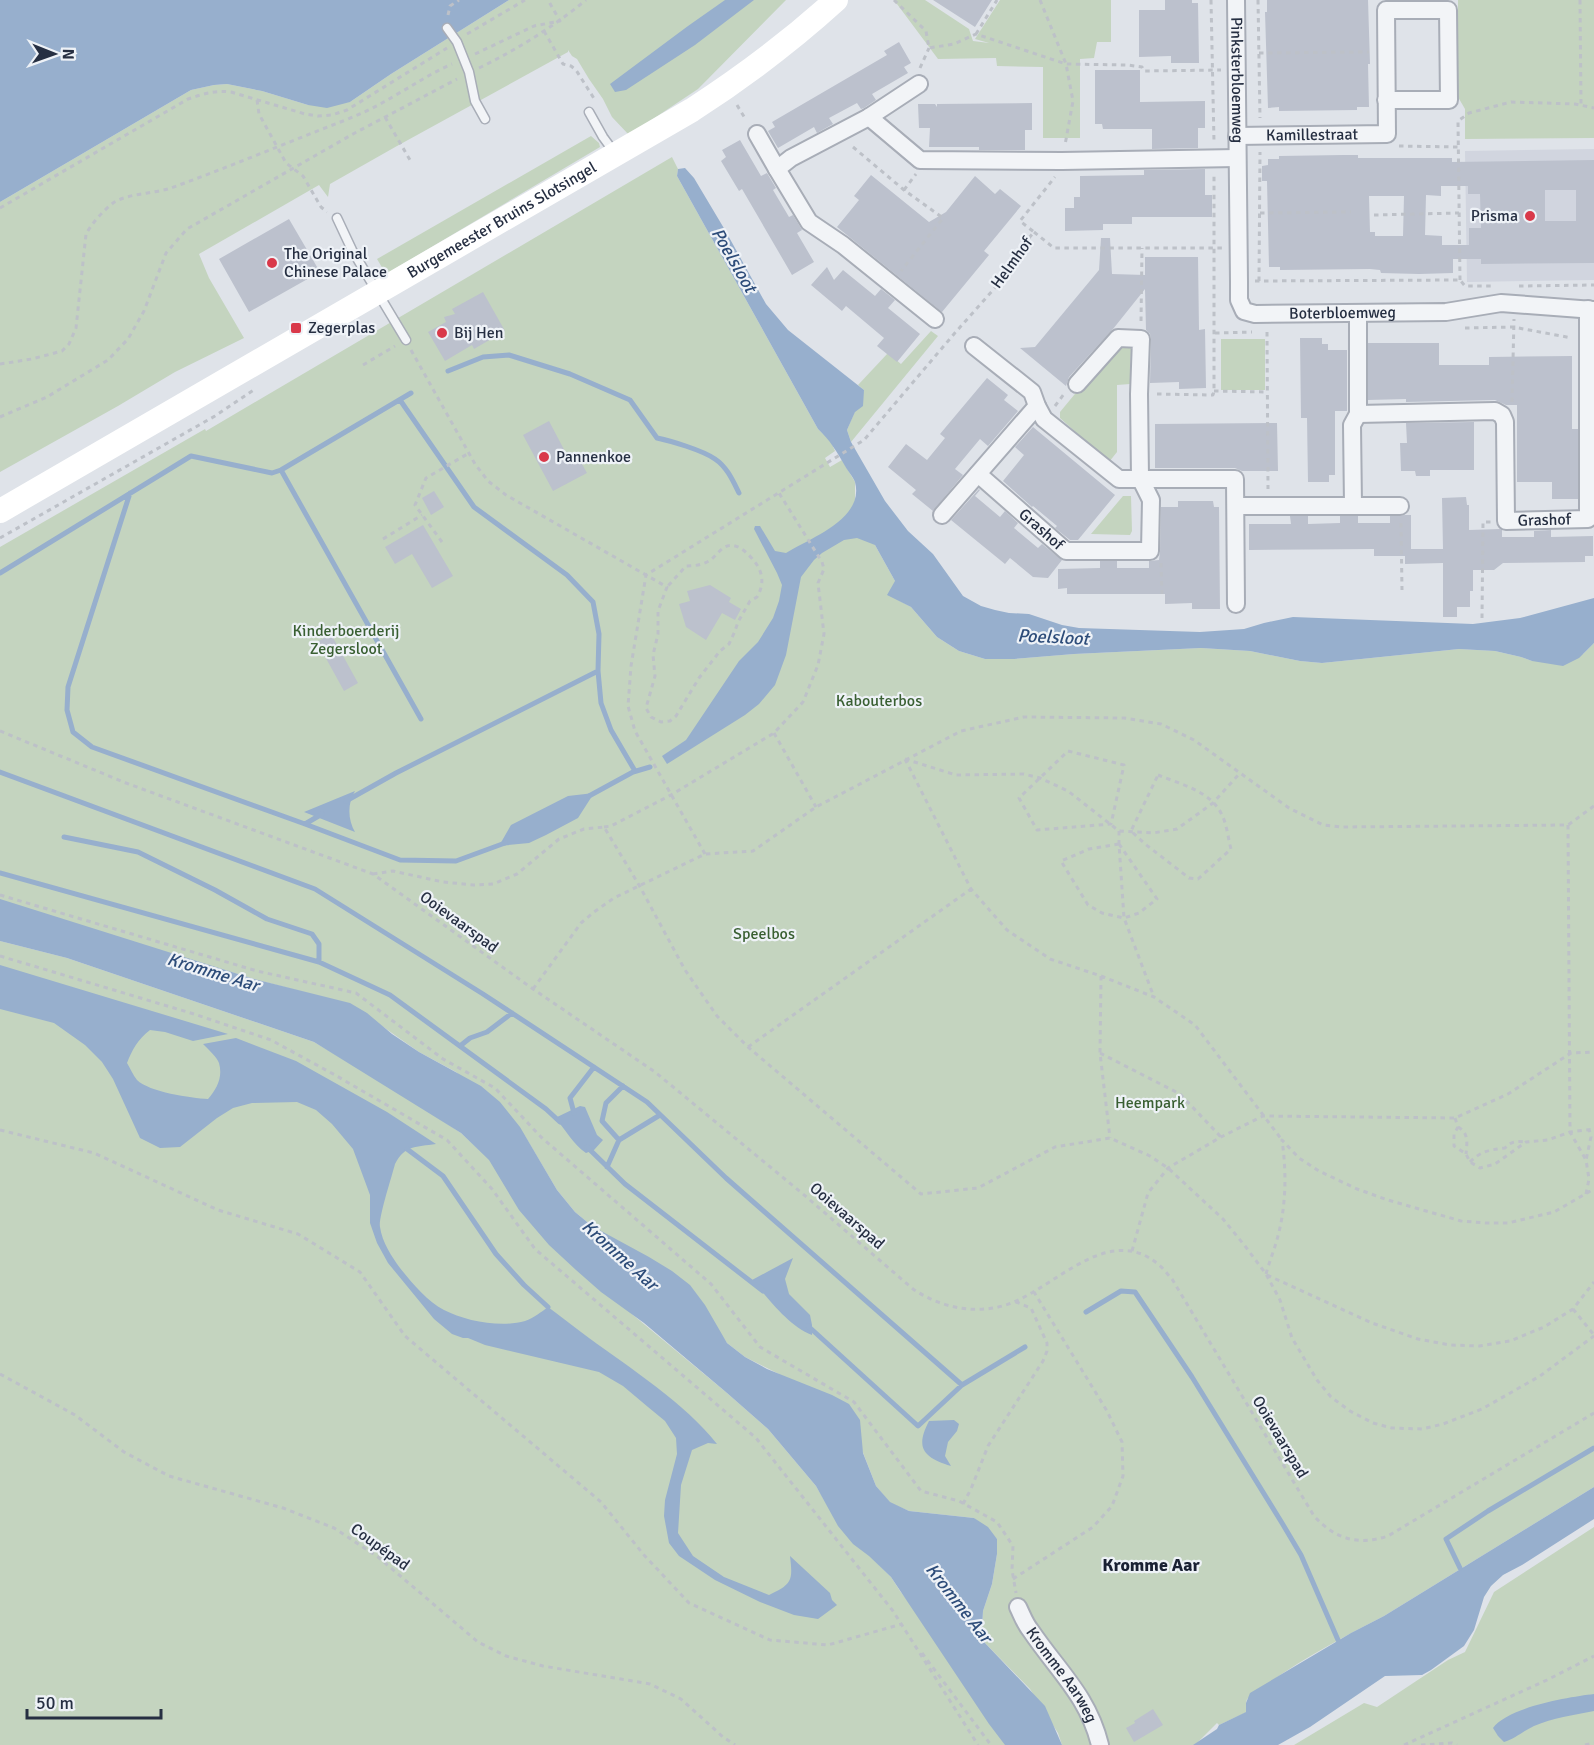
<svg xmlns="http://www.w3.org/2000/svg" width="1594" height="1745" font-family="Signika,sans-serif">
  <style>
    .built { fill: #d1d5df }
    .green { fill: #c4d4bf }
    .water { fill: #97afcd }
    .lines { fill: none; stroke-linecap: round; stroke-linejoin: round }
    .stream { stroke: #97afcd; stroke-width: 5 }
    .building { fill: #bcc1cd; fill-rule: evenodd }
    .lane-casing { stroke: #a8adb7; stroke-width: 11 }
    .street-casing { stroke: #a8adb7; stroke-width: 20 }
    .path { stroke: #bdc1c8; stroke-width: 3; stroke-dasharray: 4.5 4.5; stroke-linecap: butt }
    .lane { stroke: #f2f4f7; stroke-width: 8 }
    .street { stroke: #f2f4f7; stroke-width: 16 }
    .secondary { stroke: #fff; stroke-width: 24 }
    .poi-dot { fill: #d9394a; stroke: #eef2f7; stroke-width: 2 }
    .labels { text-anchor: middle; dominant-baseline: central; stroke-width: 4.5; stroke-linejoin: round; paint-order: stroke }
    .street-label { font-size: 16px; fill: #262f42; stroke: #eef2f7 }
    .poi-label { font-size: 16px; fill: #262f42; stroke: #eef2f7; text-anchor: start }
    .park-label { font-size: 16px; fill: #395f32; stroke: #eef2f7 }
    .water-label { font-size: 18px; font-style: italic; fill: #2d4c79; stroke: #eef2f7 }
    .neighbourhood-label { font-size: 18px; font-weight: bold; fill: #192032; stroke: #eef2f7 }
  </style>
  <rect width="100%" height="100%" fill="#dfe3e9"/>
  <path class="built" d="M 1594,149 L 1594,280 L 1467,282 L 1465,151 Z"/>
  <path class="green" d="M 509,0 L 786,0 L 698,89 L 629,135 L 612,117 L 603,99 L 589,79 L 577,59 L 572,56 L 568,50 L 568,52 L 397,146 L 330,184 L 328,197 L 319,185 L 199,254 L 209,278 L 244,338 L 175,372 L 118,406 L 0,472 L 0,202 L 191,90 L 214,85 L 227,84 L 262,91 L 308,105 L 350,102 L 391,74 Z
    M 894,0 L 925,0 L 969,29 L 973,41 L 989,43 L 975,39 L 1000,0 L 1111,0 L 1111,42 L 1097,42 L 1094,58 L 1080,59 L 1080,138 L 1043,138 L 1043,67 L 997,66 L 996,58 L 938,59 Z
    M 1458,0 L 1594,0 L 1594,138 L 1465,139 L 1465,109 L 1458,97 Z
    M 591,136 L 599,143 L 600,147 L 386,274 L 377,259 Z
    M 672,157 L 678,169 L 677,176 L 818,429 L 830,440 L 835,451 L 825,458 L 830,467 L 842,460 L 855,482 L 855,501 L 875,545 L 895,581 L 898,600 L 911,607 L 937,637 L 959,651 L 985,659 L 1014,659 L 1074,654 L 1201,648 L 1250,651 L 1300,661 L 1322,663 L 1459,649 L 1495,651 L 1521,657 L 1532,661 L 1583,654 L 1594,643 L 1594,1487 L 1384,1616 C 1337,1640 1289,1666 1247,1699 L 1246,1703 L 1247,1712 L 1219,1725 L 1217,1723 L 1195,1745 L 1062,1745 L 1058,1733 L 1030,1689 L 985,1643 L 982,1628 L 983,1611 L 992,1584 L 997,1554 L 997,1539 L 974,1518 L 909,1511 L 890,1503 L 876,1486 L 862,1450 L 779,1374 L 745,1357 L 727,1343 L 720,1333 L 616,1240 L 592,1226 L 575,1212 L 557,1190 L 525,1136 L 456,1072 L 419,1052 L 352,1005 L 254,979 L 0,901 L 0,547 L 205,429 L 206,431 Z
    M 931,331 L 938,336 L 851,442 L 847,430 L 864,390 L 858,385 L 888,353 L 901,364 Z
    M 1221,339 L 1265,339 L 1265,390 L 1221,390 Z
    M 1113,348 L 1131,348 L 1130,384 L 1117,385 L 1117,452 L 1109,462 L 1060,418 L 1060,412 Z
    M 1123,496 L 1131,496 L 1132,531 L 1130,535 L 1091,534 Z
    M 0,941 L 67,958 L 314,1042 L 396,1090 L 461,1133 L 477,1148 L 493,1160 L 633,1315 L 727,1393 L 768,1429 L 816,1486 L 830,1510 L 875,1561 L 891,1577 L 900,1591 L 1020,1745 L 0,1745 Z
    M 1594,1527 L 1594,1745 L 1294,1745 L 1364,1703 L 1377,1707 L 1448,1660 L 1465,1652 L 1494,1592 Z"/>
  <path class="water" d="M 0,0 L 509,0 L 391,74 L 350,102 L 327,108 L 308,105 L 262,91 L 227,84 L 214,85 L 191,90 L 0,202 Z
    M 725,0 L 754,0 L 695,45 L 626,90 L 615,92 L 610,84 L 688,26 Z
    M 685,168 L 694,178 L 725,230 L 766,304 L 788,330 L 864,390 L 863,406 L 855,412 L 847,430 L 851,442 L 885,501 L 908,531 L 933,554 L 963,596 L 981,606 L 995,610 L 1009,613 L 1029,614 L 1062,625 L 1079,628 L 1200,632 L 1244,629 L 1264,623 L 1293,617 L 1473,624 L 1520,618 L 1594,598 L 1594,643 L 1579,658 L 1563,666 L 1532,661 L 1521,657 L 1495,651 L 1459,649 L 1322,663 L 1300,661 L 1250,651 L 1201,648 L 1074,654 L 1014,659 L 985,659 L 959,651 L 937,637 L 911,607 L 887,595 L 895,581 L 875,545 L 857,538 L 844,540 L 822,553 L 814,560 L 801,577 L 786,655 L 775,685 L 759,704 L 745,715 L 667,764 L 662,756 L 686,740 L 739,661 L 758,642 L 773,618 L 779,601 L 782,585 L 777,573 L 754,529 L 755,526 L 760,526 L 775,551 L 786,553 C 810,538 865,519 855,482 C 853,477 848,471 845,466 C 837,452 830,440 818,429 L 677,176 L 678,169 Z
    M 355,791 C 347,804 348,820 355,832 L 304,812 Z
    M 594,793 L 578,818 L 546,835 L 529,843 L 499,846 L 511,825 L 568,796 Z
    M 0,899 L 254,979 L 350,1003 L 367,1013 L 392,1034 L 419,1052 L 481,1086 L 500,1102 L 520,1127 L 557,1190 L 575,1212 L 592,1226 L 649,1257 L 672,1271 L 690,1285 L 705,1305 L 727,1343 L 745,1357 L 767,1369 L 832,1395 L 849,1404 L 860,1420 L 863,1453 L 876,1486 L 890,1502 L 909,1511 L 974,1518 L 988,1527 L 997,1539 L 997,1554 L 992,1584 L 983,1611 L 982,1628 L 985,1643 L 1045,1706 L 1062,1745 L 1005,1745 L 989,1724 L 891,1577 L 869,1556 L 853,1544 L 838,1526 L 816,1486 L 768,1429 L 727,1393 L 644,1323 L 601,1292 L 576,1270 L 549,1245 L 519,1210 L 489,1160 L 461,1133 L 314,1042 L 67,958 L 0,941 Z
    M 0,965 L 228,1034 L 193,1041 L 165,1032 L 150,1030 C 138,1039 132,1050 127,1063 C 130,1068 133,1075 137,1080 C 149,1092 191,1098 208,1099 C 217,1089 223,1077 219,1063 C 217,1057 208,1049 203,1044 L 236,1038 L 296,1061 L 387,1112 L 436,1144 C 416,1147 405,1145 395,1164 C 392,1176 378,1219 380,1227 C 382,1242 392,1257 400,1268 C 412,1283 427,1301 444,1310 C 465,1321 501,1328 525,1321 C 534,1318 541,1312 548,1307 C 562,1317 575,1328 589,1338 C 630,1368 686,1404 717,1444 L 708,1443 L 692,1450 L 681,1485 L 678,1533 L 693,1556 L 724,1577 L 769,1595 C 792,1584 793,1581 790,1556 L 830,1593 L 832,1600 L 837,1605 L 818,1619 L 794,1615 L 760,1602 L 715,1580 L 679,1556 L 669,1543 L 664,1516 L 665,1500 L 677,1454 L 676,1438 L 665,1421 L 648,1407 L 623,1386 L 599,1372 L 485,1345 L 468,1338 L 463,1338 L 452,1334 L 434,1319 L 388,1263 L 377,1243 L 370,1223 L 370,1195 L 353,1149 L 332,1124 L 316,1110 L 297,1102 L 252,1103 L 233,1108 L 217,1118 L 180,1147 L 160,1148 L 140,1138 L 113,1079 L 102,1062 L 85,1045 L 54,1023 L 0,1009 Z
    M 580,1106 L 585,1107 L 597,1135 L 603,1140 L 594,1150 L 586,1153 C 573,1144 566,1130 555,1118 Z
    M 793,1258 L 785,1279 L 789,1294 L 810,1315 L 812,1325 L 812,1335 C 788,1326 769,1299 752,1280 Z
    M 954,1420 L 959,1424 L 957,1431 L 948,1442 L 945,1456 L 951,1466 C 923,1457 915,1448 929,1421 Z
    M 1594,1487 L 1594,1519 L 1522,1565 L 1503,1575 L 1491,1586 L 1484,1597 L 1474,1630 L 1464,1646 L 1431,1670 L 1422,1675 L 1385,1676 L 1310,1727 L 1278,1745 L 1193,1745 L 1217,1729 L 1219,1725 L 1246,1712 L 1246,1703 L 1250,1693 L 1351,1633 L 1384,1616 Z
    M 1594,1694 L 1594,1711 C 1573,1715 1553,1718 1534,1726 C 1523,1731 1515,1739 1504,1742 L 1498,1736 L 1493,1728 C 1508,1707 1569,1697 1594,1694 Z"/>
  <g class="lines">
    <path class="stream" d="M 448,371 L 483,357 L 509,355 L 570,374 L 630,400 L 657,438 C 671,441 702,450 715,459 C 727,467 733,481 739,493
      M 400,400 L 474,507 L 567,575 L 593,602 L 599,634 L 598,671 L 601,703 L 611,730 L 635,771
      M 281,470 L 421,719
      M 130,493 L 68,687 L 67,710 L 73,732 L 92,747 L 305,824
      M 0,573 L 191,456 L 272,473 L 281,470 L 411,393
      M 0,772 L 315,889 L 483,994 L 647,1102 L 726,1178 L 962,1385 L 1025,1347
      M 589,796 L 633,772 L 650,767
      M 346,801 L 396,773 L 598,671
      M 322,814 L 305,824 L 400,860 L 456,861 L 505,843
      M 64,837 L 138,852 L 215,890 L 267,919 L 312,934 L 319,944 L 319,962
      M 0,873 L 319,962 L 390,995 L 546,1109 L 560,1122
      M 460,1046 L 470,1038 L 487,1032 L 512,1013
      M 574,1113 L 570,1098 L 594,1067
      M 619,1140 L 602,1121 L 606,1103 L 623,1086
      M 587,1147 L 625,1184 L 763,1291
      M 407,1149 L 443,1176 L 496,1254 L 524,1285 L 548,1307
      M 607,1167 L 619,1140 L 660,1115
      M 1086,1312 L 1121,1291 L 1135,1292 L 1192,1377 L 1282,1523 L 1301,1555 L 1338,1640
      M 808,1326 L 918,1426 L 962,1385
      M 1460,1568 L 1446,1539 L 1488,1511 L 1594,1448"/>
  </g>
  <path class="building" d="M 933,0 L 992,0 L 975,27 Z
    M 1165,0 L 1192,0 L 1192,3 L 1198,3 L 1199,63 L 1171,63 L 1171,56 L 1139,57 L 1139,10 L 1165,10 Z
    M 1267,0 L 1368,0 L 1370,64 L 1368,64 L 1369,107 L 1357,107 L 1357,110 L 1279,111 L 1279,107 L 1268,108 L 1265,12 L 1267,12 Z
    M 899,42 L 911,63 L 904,67 L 908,73 L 872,94 L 876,100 L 864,108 L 861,109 L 857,103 L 829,118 L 833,124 L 817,133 L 814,127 L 778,148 L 768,131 L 775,127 L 772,122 L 887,55 L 884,51 Z
    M 1095,70 L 1140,70 L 1140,102 L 1205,101 L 1205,128 L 1198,128 L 1198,148 L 1152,149 L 1152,129 L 1103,129 L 1102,124 L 1095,124 Z
    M 1032,103 L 1032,130 L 1025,130 L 1025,150 L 979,150 L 979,147 L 929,147 L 930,128 L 919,128 L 918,104 L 935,104 L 937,107 L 937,104 Z
    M 740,140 L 761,176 L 767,173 L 776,188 L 773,190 L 789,217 L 793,215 L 802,230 L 797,233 L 814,262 L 792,275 L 742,189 L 739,191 L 721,161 L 726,157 L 722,150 Z
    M 1343,155 L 1358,155 L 1358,158 L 1452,158 L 1452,162 L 1594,160 L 1594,263 L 1481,264 L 1481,259 L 1453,259 L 1453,273 L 1419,274 L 1381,273 L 1380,270 L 1370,269 L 1280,270 L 1280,267 L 1269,267 L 1267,181 L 1262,181 L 1262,166 L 1268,165 L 1268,159 L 1279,159 L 1279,156 ZM 1441,186 L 1468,186 L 1468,194 L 1480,194 L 1481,228 L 1469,228 L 1469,245 L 1442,245 L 1442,236 L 1425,235 L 1426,195 L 1441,196 ZM 1545,190 L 1576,190 L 1576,221 L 1545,221 ZM 1369,196 L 1404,196 L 1403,236 L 1375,236 L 1375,232 L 1370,232 Z
    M 1205,169 L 1205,195 L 1212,195 L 1212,217 L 1132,217 L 1132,224 L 1103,224 L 1103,230 L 1065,231 L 1065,208 L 1074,208 L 1074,197 L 1080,197 L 1080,176 L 1144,175 L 1144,170 Z
    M 871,175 L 929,222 L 946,212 L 975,176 L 995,194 L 1000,189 L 1021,206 L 984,251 L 989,255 L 942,312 L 837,227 L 859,200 L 854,196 Z
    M 289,219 L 320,272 L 249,312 L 219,259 Z
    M 1101,238 L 1110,238 L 1112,274 L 1145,275 L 1145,257 L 1198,257 L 1199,330 L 1205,329 L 1206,388 L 1179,389 L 1179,382 L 1150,383 L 1151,339 L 1150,334 L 1146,330 L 1145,289 L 1113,329 L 1069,377 L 1066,386 L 1020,348 L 1035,347 L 1099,270 Z
    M 827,267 L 834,280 L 843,270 L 875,296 L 881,289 L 895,300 L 888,308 L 920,334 L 897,362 L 877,346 L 884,338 L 846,306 L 842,311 L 811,285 Z
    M 483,292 L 505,331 L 474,349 L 472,345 L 445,361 L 428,332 L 446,322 L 444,317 L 455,314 L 452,309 Z
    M 1300,338 L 1322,338 L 1322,344 L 1328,344 L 1328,350 L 1347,350 L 1347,411 L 1335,411 L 1335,475 L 1329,475 L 1329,482 L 1308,482 L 1307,418 L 1301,418 Z
    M 1368,343 L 1439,343 L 1439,365 L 1489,365 L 1489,357 L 1572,356 L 1572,429 L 1578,429 L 1578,499 L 1552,499 L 1552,482 L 1517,482 L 1517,405 L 1506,405 L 1495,400 L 1406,402 L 1406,399 L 1368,400 Z
    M 987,378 L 1008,395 L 1004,400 L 1018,411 L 988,446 L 980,439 L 955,469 L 963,475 L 933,511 L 912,494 L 916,490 L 888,467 L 906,444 L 927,460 L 945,438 L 940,434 Z
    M 549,421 L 569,459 L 577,455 L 587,473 L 553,491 L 523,435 Z
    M 1474,422 L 1474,470 L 1430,470 L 1430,476 L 1416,476 L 1415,471 L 1401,471 L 1400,443 L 1407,443 L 1406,423 Z
    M 1277,423 L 1278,471 L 1242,471 L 1235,468 L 1155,468 L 1155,424 Z
    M 1033,427 L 1115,495 L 1078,540 L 1070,540 L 1055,528 L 1057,526 L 1033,506 L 1032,507 L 1003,481 L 1024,455 L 1015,447 Z
    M 979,489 L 980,490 L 975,496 L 1000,517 L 1005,511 L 1018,523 L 1014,528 L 1038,548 L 1042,544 L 1062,560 L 1048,578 L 1033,577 L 1010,558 L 1005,564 L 951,520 Z
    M 434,491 L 444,507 L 431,515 L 422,498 Z
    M 1466,497 L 1467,505 L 1469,505 L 1469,530 L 1500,529 L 1502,530 L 1502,537 L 1534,537 L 1534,531 L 1551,530 L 1551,537 L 1593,536 L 1593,556 L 1585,556 L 1585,562 L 1503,563 L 1494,570 L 1473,570 L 1473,591 L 1470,591 L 1470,607 L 1457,607 L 1457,617 L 1443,617 L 1443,563 L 1405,564 L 1405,556 L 1374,556 L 1374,549 L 1249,550 L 1249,524 L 1291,524 L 1290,516 L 1308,516 L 1308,524 L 1340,523 L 1340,516 L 1358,516 L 1358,523 L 1390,523 L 1390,516 L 1406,515 L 1411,515 L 1411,549 L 1443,549 L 1442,498 Z
    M 1178,501 L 1213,501 L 1214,507 L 1219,507 L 1220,609 L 1192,609 L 1192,603 L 1165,604 L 1165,594 L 1067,594 L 1067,588 L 1058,589 L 1058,569 L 1100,568 L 1100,561 L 1117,561 L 1117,568 L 1149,568 L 1149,561 L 1159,560 L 1160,552 L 1161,507 L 1178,507 Z
    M 423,525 L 453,576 L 432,588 L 412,554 L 395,564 L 385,547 Z
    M 710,585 L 731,598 L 729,602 L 741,609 L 735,620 L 722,613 L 706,640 L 686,627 L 679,604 L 690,601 L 687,591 Z
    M 331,634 L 358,683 L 344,691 L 317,642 Z
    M 1153,1709 L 1163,1725 L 1134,1742 L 1126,1728 L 1135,1723 L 1134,1721 Z"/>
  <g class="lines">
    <defs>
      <path id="lane" d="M 447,28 L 457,42 L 469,72 L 475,101 L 485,119
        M 589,112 L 603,137 L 614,152
        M 337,218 L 352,250 L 406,340"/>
      <g id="street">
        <path id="s1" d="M 1236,0 L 1239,282 L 1239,300 L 1244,311 L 1255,314 L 1446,312 L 1501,303 L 1594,310"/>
        <path d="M 919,84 L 869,117 L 791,158 L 777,169 L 809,222 L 843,245 L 935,319"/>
        <path d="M 869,117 L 920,160 L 1062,161 L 1237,158"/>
        <path d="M 757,134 L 777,169"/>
        <path id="s2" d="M 1237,136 L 1387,134 L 1386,10 L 1448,10 L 1449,100 L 1386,100"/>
        <path d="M 974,346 L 1032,392 L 1037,406 L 1044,419 L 1119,479 L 1235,479 L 1236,604"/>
        <path id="s3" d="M 1358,414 L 1495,411 L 1502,415 L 1505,422 L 1506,521 L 1588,519 L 1588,309"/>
        <path id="s4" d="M 978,474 L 1066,551 L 1150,551 L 1151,500 L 1140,478 L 1139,394 L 1141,339 L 1118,338 L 1077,384"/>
        <path d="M 1353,505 L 1352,425 L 1358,414 L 1358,314"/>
        <path d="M 1236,506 L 1400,506"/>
        <path d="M 942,515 L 1037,406"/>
        <path id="s5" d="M 1018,1607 C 1022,1615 1025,1624 1031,1631 C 1058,1671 1088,1696 1100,1745"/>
      </g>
    </defs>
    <use href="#lane" class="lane-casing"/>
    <use href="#street" class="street-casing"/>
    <path class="path" d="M 894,0 L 926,31 L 929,48 L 954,44 L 976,34 L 1066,64 L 1128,65 L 1142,67 L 1144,71 L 1221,70
      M 1040,0 L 1066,64 L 1073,101 L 1065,145
      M 1211,0 L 1214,142
      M 1258,0 L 1260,118
      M 1580,0 L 1581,105
      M 448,15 L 450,6 L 459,0
      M 544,31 L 563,64 L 571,66 L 576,70 L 595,100
      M 467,34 L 525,0
      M 976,34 L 997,0
      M 1259,53 L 1369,52
      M 475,54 L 534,26 L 560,21 L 548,0
      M 479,68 C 518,49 553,27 586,0
      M 920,68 L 929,48
      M 257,100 L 259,114 L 286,163 L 303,176 L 321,207 L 327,212
      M 737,105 L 746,120
      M 385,117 L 410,160
      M 1399,146 L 1458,147
      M 853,147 L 904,190 L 943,218 L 901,271
      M 904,190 L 916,174
      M 0,208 L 188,99 C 203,94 215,90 231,92 L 305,114 L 318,116 L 332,115 L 347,110 L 447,48
      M 1260,213 L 1351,212
      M 1374,215 L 1459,213
      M 1034,232 L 1054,248 L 1222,248
      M 1460,280 L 1458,121 L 1469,113 L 1511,102 L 1575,104 L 1594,108
      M 1255,281 L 1460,280 L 1465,286 L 1492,286
      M 1259,281 L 1260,152
      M 1519,286 L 1594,285
      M 1141,321 L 1142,248
      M 1465,328 L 1513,327 L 1572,338
      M 1267,332 L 1268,489
      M 1215,333 L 1252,332
      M 411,350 L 475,464 L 488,481 L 506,495 L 667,587 L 658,611 L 658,634 L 653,655 L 655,676 L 646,708 L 651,717 L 661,722 L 670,721 L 676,716 L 699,678 L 720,651 L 729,644 L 735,631 L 738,622 L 750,601 L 757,597 C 763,587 764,576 757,565 C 750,555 736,539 723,548 C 718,552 714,558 709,561 C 702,565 694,566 686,566 L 667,587
      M 0,364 L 32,359 L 62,351 L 69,344 L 76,328 L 86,234 C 92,223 103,211 113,203 C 128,193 153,194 171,188 C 229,167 286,143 343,121 C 361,114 378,106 394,96 C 414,85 431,73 452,64
      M 363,365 L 395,346
      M 1214,391 L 1267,392
      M 1157,394 L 1213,395 L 1214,391 L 1214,176
      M 1512,402 L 1514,319
      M 1055,406 L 1064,394
      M 0,417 L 47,397 L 108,360 L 128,339 L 144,311 L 166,253 L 187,229 L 353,134 L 457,79
      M 1401,523 L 1402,590
      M 0,538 L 215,416 L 255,389
      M 383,539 L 422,515
      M 442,542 L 415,505 L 426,478 L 469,453
      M 1161,563 L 1162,594
      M 1482,618 L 1483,522 L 1491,522
      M 0,731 L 126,783 L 373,874 L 533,989 L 655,1072 L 803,1194 L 913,1289 C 942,1309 981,1316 1014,1302 C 1059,1283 1111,1223 1159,1265 C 1164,1269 1168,1275 1172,1279 L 1314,1516 C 1335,1539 1358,1546 1388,1536 L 1594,1413
      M 774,733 L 816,807
      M 1068,751 L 1124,765 L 1111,824 L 1037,830 L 1019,798 Z
      M 905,759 L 971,889 L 1007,930 L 1050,959 L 1101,976 L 1154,997 L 1195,1025 L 1282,1140
      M 905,759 L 956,775 L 1024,774 L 1040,778 L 1068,791 L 1119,831 L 1153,833 L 1177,829 L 1213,803 L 1240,773
      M 1158,775 C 1180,784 1211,791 1222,815 C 1227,825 1228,838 1231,849 L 1198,879 L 1189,878 L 1145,844 L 1131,831 Z
      M 1568,825 L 1570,1132 L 1586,1160
      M 604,827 L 611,826 L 671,795 L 774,733 L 803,702 L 818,665 L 824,634 L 818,583 L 824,569 L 822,562 L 779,493
      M 1119,831 L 1119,844 L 1124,918 L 1154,997
      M 1119,844 L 1157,899 L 1139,913 L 1124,918 L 1102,913 L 1088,905 L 1061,861 L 1089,849 Z
      M 705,854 L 635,731 L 628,706 L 631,666 L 646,575 L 864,440 L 954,334 L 1009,272 L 1011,259 L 1034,232 L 1020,221 L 1055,177
      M 373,874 L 393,871 L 443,882 L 474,885 L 493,884 L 517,874 L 559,839 L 584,829 L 604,827 L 639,885 L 685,970 L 717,1016 L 748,1047 L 921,1194 L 978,1188 L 1055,1147 L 1110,1138 L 1150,1156 L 1168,1168 L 1223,1219 L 1245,1246 L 1266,1274 L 1280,1300 L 1292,1338 L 1317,1380 L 1331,1397 L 1350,1411 L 1373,1423 L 1392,1428 L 1422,1429 L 1443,1424 L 1482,1409 L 1540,1376 L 1594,1336
      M 0,895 L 257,971 L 356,993 L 443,1059 L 495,1088 L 541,1137 L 711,1284 L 760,1347 L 854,1402 L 921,1491 L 959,1501 L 997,1522 L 1013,1546 L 1012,1570 L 1016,1593
      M 0,956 L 194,1014 L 271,1040 L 335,1075 L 447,1140 L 492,1189 L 535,1249 L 756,1438 L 893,1611 L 978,1745
      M 1101,976 L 1100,1053 L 1110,1138
      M 533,989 L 581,923 L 594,912 L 614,898 L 705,854 L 753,851 L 816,807 L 961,731 L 1024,717 L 1124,718 L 1161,724 L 1194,740 L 1289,808 L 1323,825 L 1342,827 L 1568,825 L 1594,806
      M 748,1047 L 971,889
      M 1100,1053 L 1180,1094 L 1221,1137
      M 1455,1118 L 1458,1127 L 1454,1134 L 1454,1146 L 1466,1154 L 1470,1162 L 1480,1168 L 1495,1164 L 1526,1142 L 1548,1140 L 1570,1132 L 1594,1129
      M 1458,1127 C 1469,1133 1467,1143 1466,1154
      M 0,1130 L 94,1153 L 218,1210 L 298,1234 L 360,1272 L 405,1336 L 601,1502 L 644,1555 L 689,1603 L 770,1640 L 828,1645 L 902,1624
      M 1470,1162 C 1481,1151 1489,1150 1505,1148 C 1511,1141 1517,1141 1526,1142
      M 1586,1194 L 1589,1179 L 1586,1160 L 1591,1137 L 1589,1129
      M 1132,1251 L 1148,1193 L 1168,1168 L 1221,1137 L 1263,1116 L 1455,1118 L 1508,1094 L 1571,1053 L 1594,1052
      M 1266,1274 C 1269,1263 1273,1253 1276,1243 C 1286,1210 1287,1175 1282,1140 L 1299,1158 L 1319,1171 L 1357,1189 L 1388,1200 L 1461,1221 L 1485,1223 L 1508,1223 L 1554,1212 L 1594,1189
      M 1267,1275 L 1372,1323 L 1418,1339 L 1450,1345 L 1479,1346 L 1510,1341 L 1544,1327 L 1573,1309 L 1594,1282
      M 1573,1309 L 1594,1335
      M 0,1374 L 75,1415 L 124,1452 L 169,1476 L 283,1508 L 334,1528 L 378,1557 L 478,1642 L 506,1656 L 543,1666 L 650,1684 L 681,1699 L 723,1737 L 735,1745
      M 963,1504 L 971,1489 L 988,1446 L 1043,1361 L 1047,1351 L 1047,1343 L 1031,1308 L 1016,1302
      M 1013,1579 L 1093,1527 L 1112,1506 L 1123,1476 L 1122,1442 L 1107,1411 L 1034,1292
      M 922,1653 L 991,1745
      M 1404,1745 L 1547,1680 L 1594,1656
      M 1421,1745 L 1452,1743 L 1457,1745
      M 1585,1745 L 1594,1743"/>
    <use href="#lane" class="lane"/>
    <use href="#street" class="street"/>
    <path class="secondary" id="s6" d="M 0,511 L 692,110 C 743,77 791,41 836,0"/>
  </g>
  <g class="poi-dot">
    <circle cx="1530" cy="216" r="6"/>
    <circle cx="272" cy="263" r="6"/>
    <rect x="290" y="322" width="12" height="12" rx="3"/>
    <circle cx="442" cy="333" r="6"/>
    <circle cx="544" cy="457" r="6"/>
  </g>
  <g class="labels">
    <g class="street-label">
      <text stroke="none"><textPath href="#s1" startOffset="80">Pinksterbloemweg</textPath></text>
      <text stroke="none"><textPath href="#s2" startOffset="75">Kamillestraat</textPath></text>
      <text stroke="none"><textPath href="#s6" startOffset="580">Burgemeester Bruins Slotsingel</textPath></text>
      <text transform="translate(1012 263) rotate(-54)">Helmhof</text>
      <text stroke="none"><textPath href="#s1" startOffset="411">Boterbloemweg</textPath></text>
      <text stroke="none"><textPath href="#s3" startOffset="290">Grashof</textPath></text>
      <text stroke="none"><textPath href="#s4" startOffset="84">Grashof</textPath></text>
      <text transform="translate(459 922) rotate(36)">Ooievaarspad</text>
      <text transform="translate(847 1216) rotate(41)">Ooievaarspad</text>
      <text transform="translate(1280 1437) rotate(59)">Ooievaarspad</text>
      <text transform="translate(380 1547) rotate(36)">Coupépad</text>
      <text stroke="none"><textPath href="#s5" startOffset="81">Kromme Aarweg</textPath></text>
    </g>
    <g class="poi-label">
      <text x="1518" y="216" text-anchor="end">Prisma</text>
      <text x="284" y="254">The Original<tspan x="284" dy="18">Chinese Palace</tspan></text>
      <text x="308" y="328">Zegerplas</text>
      <text x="454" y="333">Bij Hen</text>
      <text x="556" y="457">Pannenkoe</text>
    </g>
    <g class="park-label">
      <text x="346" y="631">Kinderboerderij<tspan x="346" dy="18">Zegersloot</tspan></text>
      <text x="879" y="701">Kabouterbos</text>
      <text x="764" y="934">Speelbos</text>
      <text x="1150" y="1103">Heempark</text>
    </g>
    <g class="water-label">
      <text transform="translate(734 260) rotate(60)">Poelsloot</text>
      <text transform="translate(1053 637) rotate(3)">Poelsloot</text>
      <text transform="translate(213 972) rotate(17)">Kromme Aar</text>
      <text transform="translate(620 1255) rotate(42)">Kromme Aar</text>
      <text transform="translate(959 1603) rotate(52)">Kromme Aar</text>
    </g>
    <g class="neighbourhood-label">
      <text x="1151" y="1565">Kromme Aar</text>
    </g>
  </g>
  <g transform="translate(54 54) rotate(91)" stroke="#eef2f7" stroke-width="4.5" paint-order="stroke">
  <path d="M0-4.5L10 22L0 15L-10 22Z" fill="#262f42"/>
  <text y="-9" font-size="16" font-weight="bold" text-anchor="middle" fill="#262f42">N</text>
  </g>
  <path d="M27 1709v9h134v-9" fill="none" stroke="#262f42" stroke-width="3"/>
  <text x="36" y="1709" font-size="18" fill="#262f42" stroke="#eef2f7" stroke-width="4.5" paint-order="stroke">50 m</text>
</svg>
